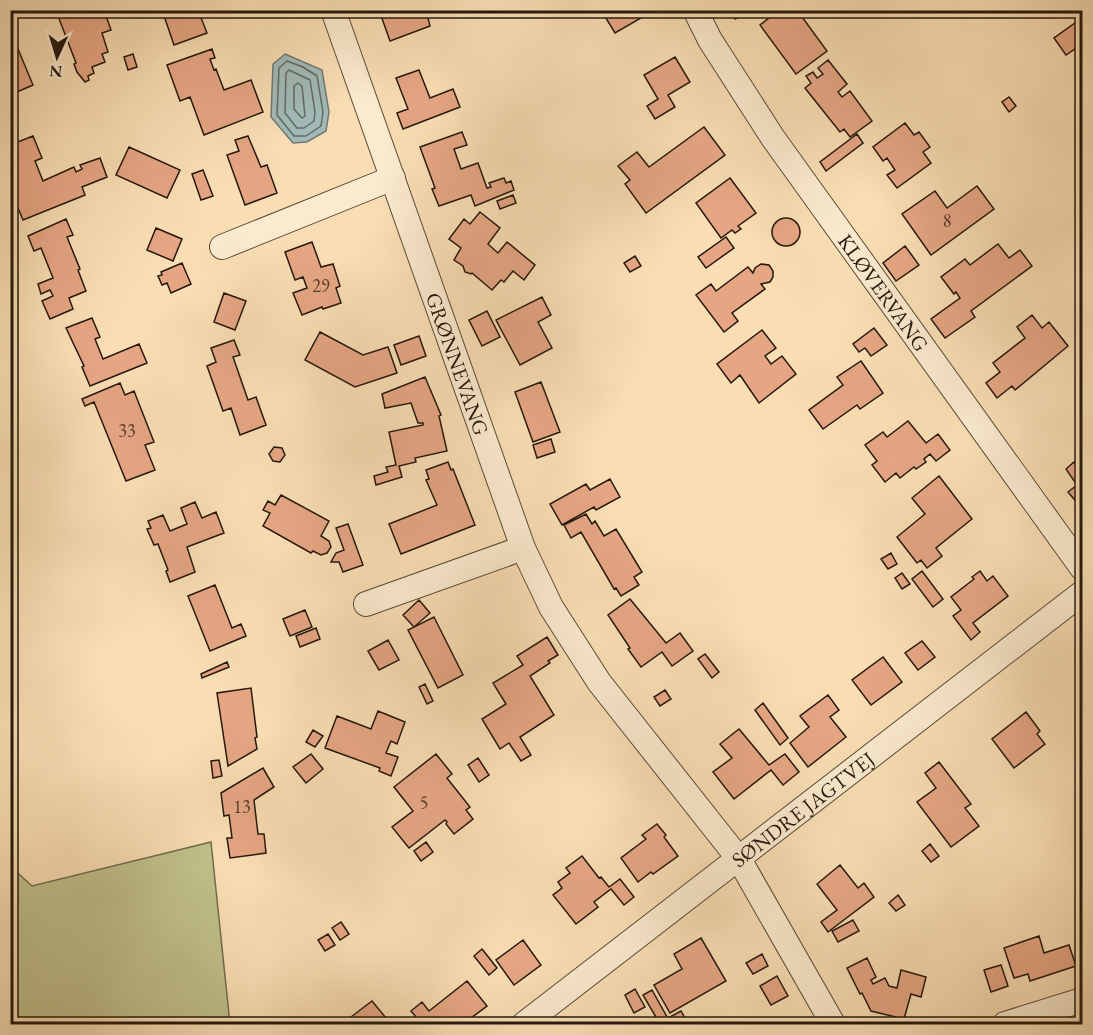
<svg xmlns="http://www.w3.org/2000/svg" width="1093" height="1035" font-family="'EB Garamond',serif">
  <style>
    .green { fill: #c0c08b; stroke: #726c4c; stroke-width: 1.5 }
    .water { fill: #a1bab7; stroke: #6f7973; stroke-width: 1.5 }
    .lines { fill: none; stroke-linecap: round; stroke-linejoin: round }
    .shore { stroke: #636962; stroke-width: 1.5 }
    .building { fill: #e6a684; stroke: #25180d; stroke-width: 1.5 }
    .street-casing { stroke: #5a4a37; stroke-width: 26 }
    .street { stroke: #fbeace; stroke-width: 24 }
    .labels { text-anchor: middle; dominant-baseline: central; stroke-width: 6; stroke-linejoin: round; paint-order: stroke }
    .number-label { font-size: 18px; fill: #553c2b }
    .street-label { font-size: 21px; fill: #25180d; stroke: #fbeace }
  </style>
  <rect width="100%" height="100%" fill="#f9deb4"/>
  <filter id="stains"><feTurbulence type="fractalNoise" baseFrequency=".00333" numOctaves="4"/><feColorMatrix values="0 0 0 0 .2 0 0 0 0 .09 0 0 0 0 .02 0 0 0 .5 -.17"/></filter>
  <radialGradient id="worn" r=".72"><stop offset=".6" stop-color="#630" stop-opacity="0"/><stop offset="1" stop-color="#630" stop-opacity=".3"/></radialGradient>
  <path class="green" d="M 211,842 L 230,1024 L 27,1024 L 11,1019 L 11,867 L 32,886 Z"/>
  <path class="water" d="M 285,54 L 322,70 L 329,112 L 326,131 L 307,142 L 293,143 L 271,117 L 273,64 Z"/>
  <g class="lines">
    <path class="shore" d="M 287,61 L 303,67 L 317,76 L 323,112 L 321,126 L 306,136 L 294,136 L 277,115 L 279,68 Z
      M 289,70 L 310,80 L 315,112 L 314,121 L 304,128 L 297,128 L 285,113 L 286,73 Z
      M 298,83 L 302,86 L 305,116 L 302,118 L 294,109 L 294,86 Z"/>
  </g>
  <path class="building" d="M 73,10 L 104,10 L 111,30 L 102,33 L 108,52 L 102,54 L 105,62 L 92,67 L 94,73 L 88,76 L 89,80 L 85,82 L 77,72 L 74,64 L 76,63 L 58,16 Z
    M 162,10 L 198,10 L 207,33 L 174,45 Z
    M 379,10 L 426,10 L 430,26 L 390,41 Z
    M 601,10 L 637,10 L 641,18 L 615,33 Z
    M 731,10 L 752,10 L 752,11 L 735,19 Z
    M 797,10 L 827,51 L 796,74 L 760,25 L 779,10 Z
    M 1082,18 L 1082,44 L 1066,55 L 1054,38 Z
    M 18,49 L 33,85 L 10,95 L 10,52 Z
    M 212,49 L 215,58 L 210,59 L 214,70 L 216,69 L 224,90 L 251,80 L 263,112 L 204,135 L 190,97 L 180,101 L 167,65 Z
    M 133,54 L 137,67 L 128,70 L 124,57 Z
    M 675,57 L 690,82 L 668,95 L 675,107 L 655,119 L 647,106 L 658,99 L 644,75 Z
    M 828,60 L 847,84 L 838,92 L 842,97 L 850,91 L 872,121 L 850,137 L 844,129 L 840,132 L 805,88 L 811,83 L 806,76 L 813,72 L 817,78 L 823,74 L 818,68 Z
    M 419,70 L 430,98 L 453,89 L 460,107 L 403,129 L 397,113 L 408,109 L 396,78 Z
    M 1009,97 L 1016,106 L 1009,112 L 1002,102 Z
    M 905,123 L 914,135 L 919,132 L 930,147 L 923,152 L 931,163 L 897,188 L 887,175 L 895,170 L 887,158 L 883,161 L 873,147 Z
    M 704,127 L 725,155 L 646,213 L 625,184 L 630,180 L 618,166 L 637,152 L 649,167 Z
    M 462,132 L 467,145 L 454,149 L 461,169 L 478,163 L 487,188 L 491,187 L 489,183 L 504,178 L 506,183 L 511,181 L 514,190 L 475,206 L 471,195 L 439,206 L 432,189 L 435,188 L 420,147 Z
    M 857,134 L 863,143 L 826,171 L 820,162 Z
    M 33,136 L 42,158 L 35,161 L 43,181 L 74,167 L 76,172 L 82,169 L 80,165 L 100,158 L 107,177 L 82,187 L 85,195 L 23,220 L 10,189 L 10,145 Z
    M 248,136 L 261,167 L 267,165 L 277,193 L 245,205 L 227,155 L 239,151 L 235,140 Z
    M 129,147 L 180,170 L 167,198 L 116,175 Z
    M 203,170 L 213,196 L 201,200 L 192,174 Z
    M 730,178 L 756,213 L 738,226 L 741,229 L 735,233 L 732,230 L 721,238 L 696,203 Z
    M 977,186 L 994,209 L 931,255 L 902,214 L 935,191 L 947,208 Z
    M 513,195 L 516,203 L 500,209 L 497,201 Z
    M 480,212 L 500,228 L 488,244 L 498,253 L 507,242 L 535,265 L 524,280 L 513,271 L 504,282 L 501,280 L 492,290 L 472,273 L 471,274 L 465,272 L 463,266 L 454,260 L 461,248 L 449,239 L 464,219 L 470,224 Z
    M772 232a14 14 0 1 1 28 0a14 14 0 1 1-28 0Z
    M 66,219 L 73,235 L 67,237 L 80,269 L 78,270 L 86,291 L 69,298 L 73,309 L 50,319 L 42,301 L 53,296 L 50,290 L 41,294 L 38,284 L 53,278 L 41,248 L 34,251 L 28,236 Z
    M 156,228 L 182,239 L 173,261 L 147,250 Z
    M 726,237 L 734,248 L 706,268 L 698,257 Z
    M 312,242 L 321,267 L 333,264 L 340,286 L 336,288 L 341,303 L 323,309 L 322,307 L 302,315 L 293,293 L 307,288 L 303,277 L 295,280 L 285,252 Z
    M 998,244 L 1009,258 L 1020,250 L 1032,266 L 971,311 L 975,317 L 945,338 L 931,319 L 960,298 L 956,292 L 954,294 L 941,277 L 965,259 L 970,265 Z
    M 905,246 L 919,265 L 896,281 L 883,263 Z
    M 635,256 L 641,266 L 630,272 L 624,263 Z
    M 182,263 L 191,284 L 171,293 L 167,283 L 162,285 L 158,276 L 162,275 L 161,272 Z
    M 761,264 L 769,265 L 773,271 L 773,277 L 770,282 L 761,284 L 765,289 L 732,313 L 738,321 L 724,332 L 696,295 L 711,284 L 716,291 L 748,267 L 753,273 L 755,268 Z
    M 224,293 L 246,301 L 235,330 L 214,322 Z
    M 542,297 L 551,315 L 538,322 L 552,348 L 520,365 L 496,320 Z
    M 487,311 L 500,337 L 482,346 L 469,320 Z
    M 1032,315 L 1042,328 L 1049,322 L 1068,346 L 1015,390 L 1012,386 L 997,398 L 986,383 L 1000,372 L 993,363 L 1025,338 L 1017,327 Z
    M 92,318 L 100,337 L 95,339 L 103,359 L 139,344 L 147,363 L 90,386 L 82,367 L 84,366 L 66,328 Z
    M 874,328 L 887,345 L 871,356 L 865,348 L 859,352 L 853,344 Z
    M 762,330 L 776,348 L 765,356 L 771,364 L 782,356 L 796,374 L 759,403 L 740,375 L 731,383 L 717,364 Z
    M 320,332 L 363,355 L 388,347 L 397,373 L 355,387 L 305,360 Z
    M 419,336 L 426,356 L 401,365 L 394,345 Z
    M 234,340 L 240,355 L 233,357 L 248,400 L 256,397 L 266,425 L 240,435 L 231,408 L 223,411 L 207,366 L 216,362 L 211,348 Z
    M 861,361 L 883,393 L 860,409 L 857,405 L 823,429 L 809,410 L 843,385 L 837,377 Z
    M 425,377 L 441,415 L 439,416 L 447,451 L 415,458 L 416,462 L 399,466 L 402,477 L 376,485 L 374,476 L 388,472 L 386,467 L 396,465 L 389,432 L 423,425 L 423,423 L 418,423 L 411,403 L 385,408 L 382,394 Z
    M 541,382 L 560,432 L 533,442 L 515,392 Z
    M 120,383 L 125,395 L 134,391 L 154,442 L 145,445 L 155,470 L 126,481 L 94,402 L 85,406 L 82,399 Z
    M 908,421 L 926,443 L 938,434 L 950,450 L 936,461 L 930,454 L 924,459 L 926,462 L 916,469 L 914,467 L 900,478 L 896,473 L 885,482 L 872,465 L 877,461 L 865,445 L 883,432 L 887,437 Z
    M 551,439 L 555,452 L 537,458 L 533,445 Z
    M 274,447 L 282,448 L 285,455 L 280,462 L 273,461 L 269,454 Z
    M 448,462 L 451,470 L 453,469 L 475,525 L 401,554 L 389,524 L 437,505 L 426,480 L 429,479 L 426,470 Z
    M 1074,462 L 1078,468 L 1082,465 L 1082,515 L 1081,516 L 1075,508 L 1079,505 L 1068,492 L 1077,485 L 1066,469 Z
    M 939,476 L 972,519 L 936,548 L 942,556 L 927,568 L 921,560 L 917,563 L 897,537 L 925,514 L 912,498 Z
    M 610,479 L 620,497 L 596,510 L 594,507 L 562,525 L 550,504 L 586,484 L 590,490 Z
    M 281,495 L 329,521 L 321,536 L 329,541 L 331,547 L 327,553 L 321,555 L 313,551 L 311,553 L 263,526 L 270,513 L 263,510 L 268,501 L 275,505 Z
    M 195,502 L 202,518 L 216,512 L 224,533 L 187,547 L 195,572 L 170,582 L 166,571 L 168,570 L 158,544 L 154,545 L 147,529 L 151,528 L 148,521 L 163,515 L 170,531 L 187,524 L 181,508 Z
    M 586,514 L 592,524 L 595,521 L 604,536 L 616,529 L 642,572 L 634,577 L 639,585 L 621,596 L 616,588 L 614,589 L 581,532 L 571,538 L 564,525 Z
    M 348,524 L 363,565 L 343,572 L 339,562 L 331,562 L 336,553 L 344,550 L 336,528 Z
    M 891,553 L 897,564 L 888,569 L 881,559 Z
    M 922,571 L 943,599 L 933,607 L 912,579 Z
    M 980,571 L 987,581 L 993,576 L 1008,596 L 973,623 L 980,632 L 971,640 L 953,616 L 961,610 L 951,597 L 974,579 L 972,577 Z
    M 902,573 L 910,584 L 902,589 L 895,578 Z
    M 215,585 L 232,628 L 241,624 L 246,636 L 210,651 L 188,596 Z
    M 630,599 L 666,643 L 680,633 L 693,651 L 672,666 L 662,652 L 641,667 L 628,649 L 630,648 L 608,615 Z
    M 419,600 L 430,613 L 414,627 L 403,615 Z
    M 305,610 L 312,627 L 290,636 L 283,619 Z
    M 434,617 L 463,675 L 438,688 L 408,630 Z
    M 316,628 L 320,639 L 300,647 L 296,636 Z
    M 547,637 L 558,655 L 548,661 L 550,663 L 530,676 L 554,715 L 520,737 L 531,755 L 521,761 L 509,743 L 500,749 L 482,719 L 506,704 L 493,683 L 523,665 L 517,656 Z
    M 388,640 L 399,660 L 379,670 L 368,651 Z
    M 922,641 L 935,657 L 918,670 L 905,653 Z
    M 705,654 L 719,672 L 712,678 L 698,659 Z
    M 883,657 L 902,682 L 871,705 L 852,680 Z
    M 227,662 L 229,667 L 202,678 L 201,674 Z
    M 425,684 L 433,701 L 427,704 L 419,687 Z
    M 251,688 L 257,737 L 255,738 L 257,749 L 228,766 L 217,693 Z
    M 665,690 L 671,699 L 660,706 L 654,697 Z
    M 828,695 L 839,710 L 830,717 L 846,737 L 808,767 L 790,743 L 809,727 L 800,716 Z
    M 763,703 L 788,738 L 780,745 L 755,710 Z
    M 378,711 L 405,722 L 397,744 L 391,741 L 386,753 L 398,757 L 391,776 L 379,771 L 380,768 L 325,748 L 337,716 L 371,729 Z
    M 1026,712 L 1040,731 L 1037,734 L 1045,744 L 1014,768 L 992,739 Z
    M 739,729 L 769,765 L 785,754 L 799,772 L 783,785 L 771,770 L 734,799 L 713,772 L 732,758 L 720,744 Z
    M 313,730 L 323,736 L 315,747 L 306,742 Z
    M 311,754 L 323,769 L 306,783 L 293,767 Z
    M 436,754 L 452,774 L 447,778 L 470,807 L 466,810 L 473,819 L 454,834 L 446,824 L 447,822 L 445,820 L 409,848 L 392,827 L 413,811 L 394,787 Z
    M 478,758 L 489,775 L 479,782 L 468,765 Z
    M 219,760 L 222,776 L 213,778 L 211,761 Z
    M 939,762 L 971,804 L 965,808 L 979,826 L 951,847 L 917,802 L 936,788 L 925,773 Z
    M 263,768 L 274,787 L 254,800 L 258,834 L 264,834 L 266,853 L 230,858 L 227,838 L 232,838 L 229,815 L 224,816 L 221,793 Z
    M 657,824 L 666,835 L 664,837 L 678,856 L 653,874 L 651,872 L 638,882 L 621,858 L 646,839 L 642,835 Z
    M 426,842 L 433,852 L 421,861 L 414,851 Z
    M 930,844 L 939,856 L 931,862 L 922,851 Z
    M 582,856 L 599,878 L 601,877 L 609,887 L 620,879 L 634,897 L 624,905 L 611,889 L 594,902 L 598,907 L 576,924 L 553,895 L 562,888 L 558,882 L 570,873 L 566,868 Z
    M 840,865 L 858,888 L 864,883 L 874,897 L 828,932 L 821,922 L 837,910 L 817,884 Z
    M 898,895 L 905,905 L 896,911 L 889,903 Z
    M 853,920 L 859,931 L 838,942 L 832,931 Z
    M 341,922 L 349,934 L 340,940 L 332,928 Z
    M 328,934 L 335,945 L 325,951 L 318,940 Z
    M 1039,936 L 1044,953 L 1069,945 L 1076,966 L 1030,981 L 1028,974 L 1014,978 L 1004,948 Z
    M 701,938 L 726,981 L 670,1013 L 654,985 L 682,969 L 674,954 Z
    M 523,940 L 541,965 L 514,985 L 496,960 Z
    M 482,949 L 497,968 L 489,975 L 474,956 Z
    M 762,954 L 768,966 L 753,974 L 746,963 Z
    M 867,958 L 876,977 L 871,980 L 873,984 L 885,978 L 889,986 L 897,988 L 901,970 L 926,977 L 921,997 L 911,994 L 904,1019 L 871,1011 L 862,993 L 860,994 L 847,968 Z
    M 1001,965 L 1008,986 L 991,992 L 984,970 Z
    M 777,976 L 788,996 L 771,1005 L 760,986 Z
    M 467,981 L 487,1006 L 463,1024 L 422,1024 L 411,1011 L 422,1002 L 429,1011 Z
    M 635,989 L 645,1007 L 634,1013 L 625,995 Z
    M 652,990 L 671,1024 L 660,1024 L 643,995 Z
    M 372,1001 L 391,1024 L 357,1024 L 351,1017 Z
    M 681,1011 L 685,1018 L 672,1024 L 668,1018 Z"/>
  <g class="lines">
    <defs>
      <g id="street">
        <path id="s1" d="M 333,10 L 523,548 L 551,607 L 599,682 L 739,859 L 833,1024"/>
        <path id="s2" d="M 695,10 L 710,40 L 773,138 L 1082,568"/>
        <path d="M 222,247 L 393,178"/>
        <path d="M 366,604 L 523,548"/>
        <path id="s3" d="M 524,1024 L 1082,593"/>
        <path d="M 1005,1024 L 1082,1000"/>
      </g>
    </defs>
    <use href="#street" class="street-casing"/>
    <use href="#street" class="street"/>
  </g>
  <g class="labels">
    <g class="number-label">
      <text x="947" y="220">8</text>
      <text x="321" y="285">29</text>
      <text x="127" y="430">33</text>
      <text x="424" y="802">5</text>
      <text x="242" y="806">13</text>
    </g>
    <g class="street-label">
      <text stroke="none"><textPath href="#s2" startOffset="340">KLØVERVANG</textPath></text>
      <text stroke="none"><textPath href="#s1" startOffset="375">GRØNNEVANG</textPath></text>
      <text stroke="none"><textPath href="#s3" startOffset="352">SØNDRE JAGTVEJ</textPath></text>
    </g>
  </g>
  <rect width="1093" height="1035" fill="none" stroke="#f9deb4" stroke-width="36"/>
  <rect x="12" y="12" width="1069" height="1011" fill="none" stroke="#25180d" stroke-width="3"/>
  <rect x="18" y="18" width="1057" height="999" fill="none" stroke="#25180d" stroke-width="1.5"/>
  <g transform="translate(57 57) rotate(184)" stroke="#fbeace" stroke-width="4.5" paint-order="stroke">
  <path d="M0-4.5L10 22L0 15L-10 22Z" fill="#25180d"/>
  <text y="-9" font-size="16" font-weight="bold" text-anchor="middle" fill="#25180d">N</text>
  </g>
  <rect width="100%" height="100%" filter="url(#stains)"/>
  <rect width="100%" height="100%" fill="url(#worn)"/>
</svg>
